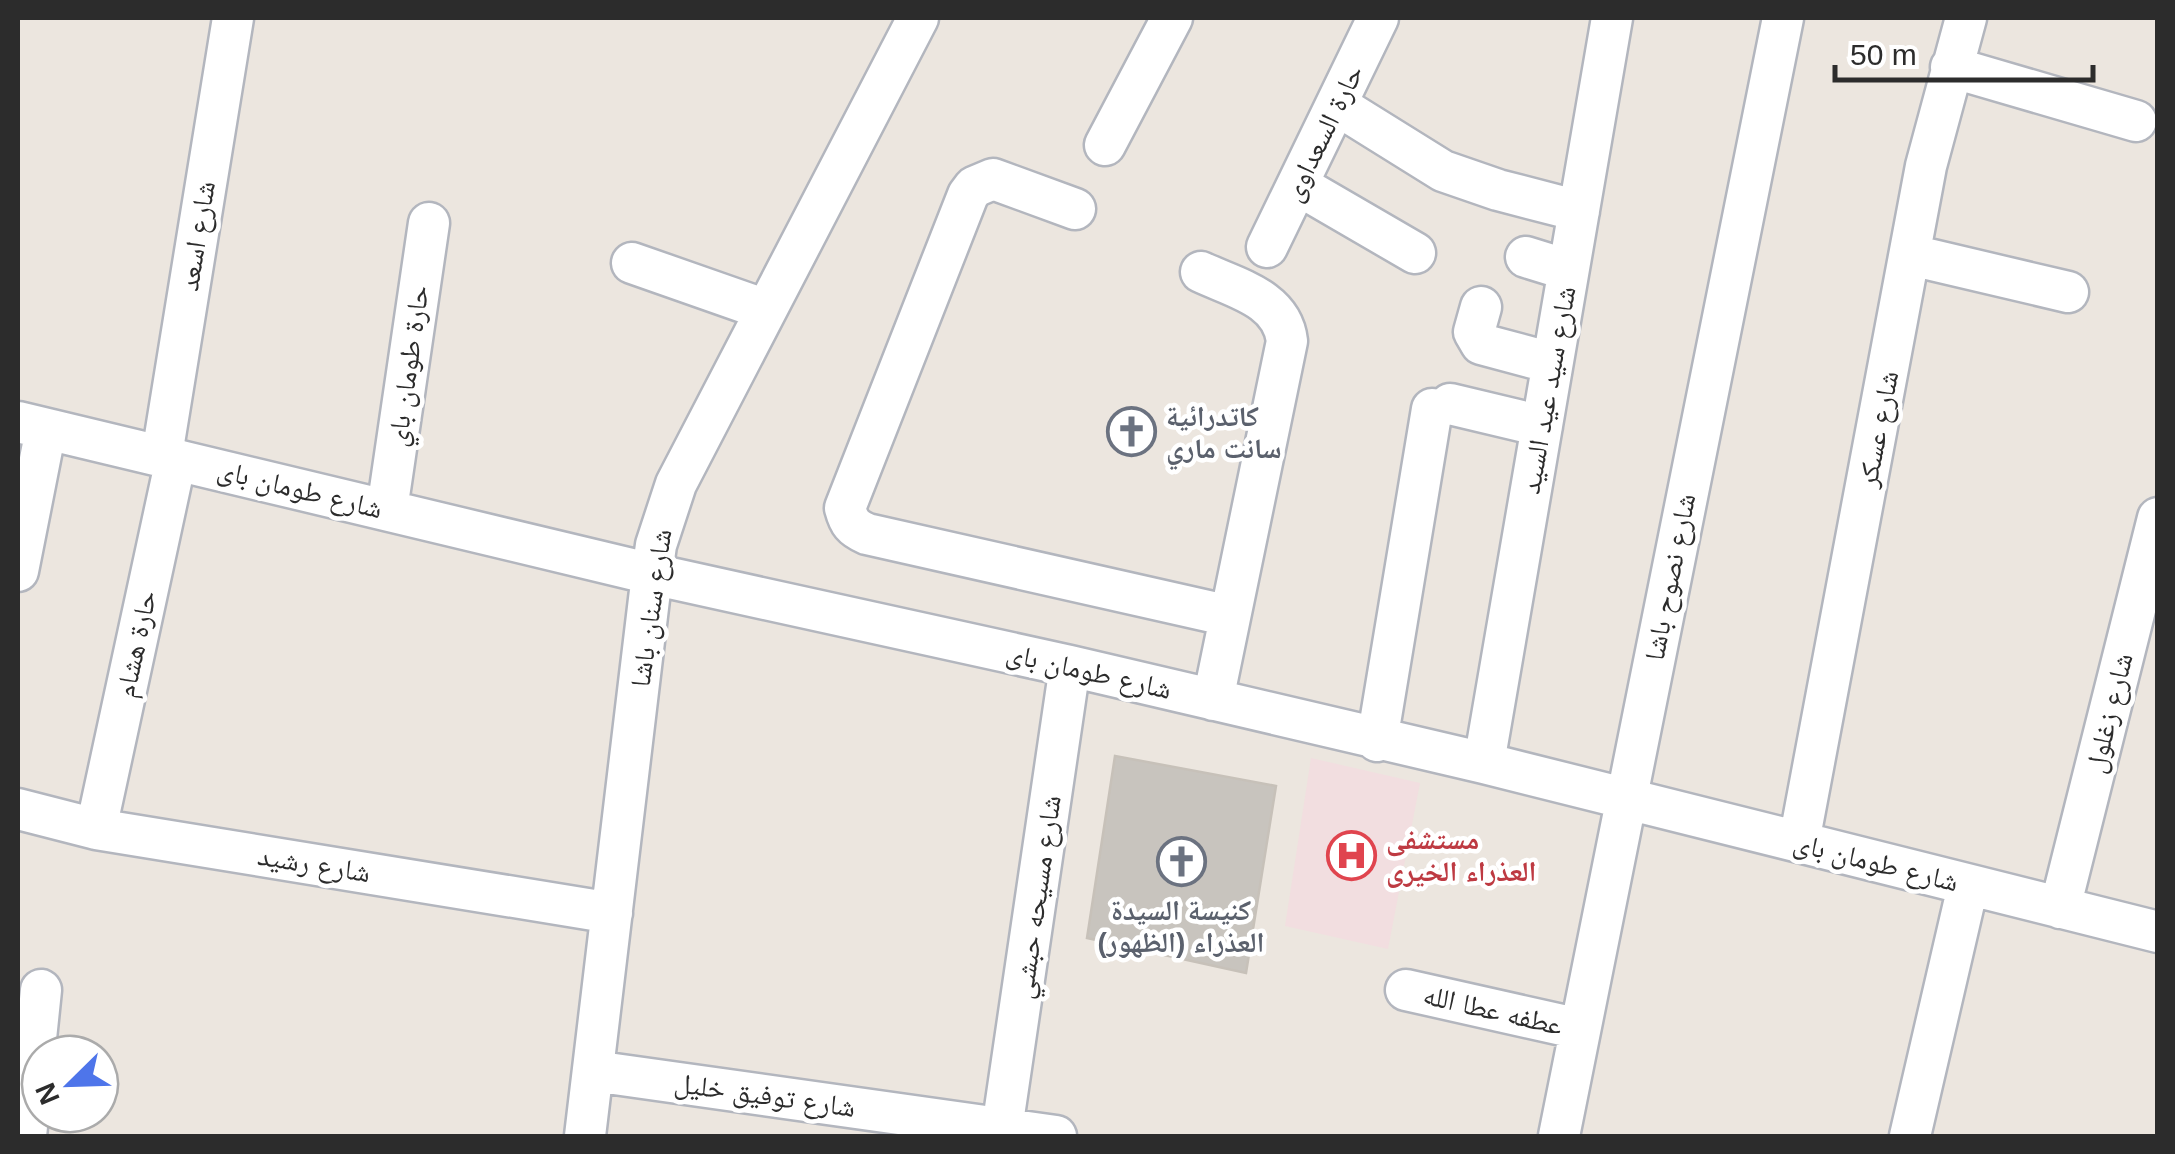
<svg xmlns="http://www.w3.org/2000/svg" width="2175" height="1154" font-family="Helvetica,'Noto Naskh Arabic',sans-serif">
  <style>
    .medical { fill: #f2dee0 }
    .building { fill: #c8c4be; stroke: #c7c1b9; stroke-width: 2.5 }
    .lines { fill: none; stroke-linecap: round; stroke-linejoin: round }
    .minor-casing { stroke: #b3b6be; stroke-width: 45 }
    .minor { stroke: #fff; stroke-width: 40 }
    .labels { text-anchor: middle; dominant-baseline: central; stroke-width: 9; stroke-linejoin: round; paint-order: stroke }
    .street-label { font-size: 28px; fill: #2c2c2c; stroke: #fff }
    .worship-label { font-size: 28px; font-weight: bold; fill: #5b616d; stroke: #fff; text-anchor: start }
    .health-label { font-size: 28px; font-weight: bold; fill: #be3a42; stroke: #fff; text-anchor: start }
  </style>
  <rect width="100%" height="100%" fill="#ece6df"/>
  <path class="medical" d="M 1311,758 L 1420,783 L 1388,949 L 1285,926 Z"/>
  <path class="building" d="M 1115,756 L 1276,786 L 1246,973 L 1087,938 Z"/>
  <g class="lines">
    <defs>
      <path id="minor" d="M 1951,67 L 2136,121
        M 1337,105 L 1443,171 L 1498,190 L 1579,211
        M 1105,145 L 1172,18
        M 1298,185 L 1415,253
        M 1075,209 L 993,179 L 974,187 L 968,195 L 845,508 C 849,523 853,528 867,534 L 1230,616
        M 1267,247 L 1378,18
        M 1911,255 L 2068,292
        M 1526,257 L 1568,270
        M 632,263 L 766,310
        M 1201,272 C 1235,288 1282,298 1287,341 L 1213,700
        M 1481,307 L 1474,332 L 1481,344 L 1552,363
        M 1450,404 L 1542,426
        M 18,422 L 652,574 L 1070,666 L 1484,763 L 2158,932
        M 162,455 L 233,18
        M 387,510 L 429,223
        M 18,571 L 46,429
        M 1377,741 L 1432,409
        M 1484,763 L 1612,18
        M 18,809 L 96,829 L 612,913
        M 96,829 L 176,459
        M 1799,842 L 1926,166 L 1966,18
        M 2060,908 L 2158,518
        M 1406,990 L 1580,1029
        M 593,1071 L 1056,1136
        M 1002,1129 L 1070,666
        M 26,1136 L 41,990
        M 585,1136 L 652,574 L 656,545 L 676,484 L 918,18
        M 1559,1136 L 1783,18
        M 1910,1136 L 1968,886"/>
    </defs>
    <use href="#minor" class="minor-casing"/>
    <use href="#minor" class="minor"/>
  </g>
  <defs>
    <symbol id="church-ring" viewBox="-11 -11 22 22"><circle r="9.5" fill="#fff" stroke="#6b7280" stroke-width="1.5"/><path d="M-1.2-6h2.4v3.5h3.3v2.4h-3.3V6h-2.4V-.1h-3.3v-2.4h3.3Z" fill="#6b7280"/></symbol>
    <symbol id="hospital-ring" viewBox="-11 -11 22 22"><circle r="9.5" fill="#fff" stroke="#e0444e" stroke-width="1.5"/><path d="M-5-5h3v3.5h4V-5h3V5h-3V1.5h-4V5h-3Z" fill="#e0444e"/></symbol>
  </defs>
  <g fill-rule="evenodd">
    <use href="#church-ring" x="1104" y="404" width="55" height="55"/>
    <use href="#hospital-ring" x="1324" y="828" width="55" height="55"/>
    <use href="#church-ring" x="1154" y="834" width="55" height="55"/>
  </g>
  <g class="labels">
    <g class="street-label">
      <text transform="translate(1323 133) rotate(-64)">حارة السعداوى</text>
      <text transform="translate(197 236) rotate(-81)">شارع اسعد</text>
      <text transform="translate(408 366) rotate(-82)">حارة طومان باي</text>
      <text transform="translate(1548 390) rotate(-80)">شارع سيد عيد السيد</text>
      <text transform="translate(1878 429) rotate(-79)">شارع عسكر</text>
      <text transform="translate(300 489) rotate(14)">شارع طومان باى</text>
      <text transform="translate(1670 577) rotate(-79)">شارع نصوح باشا</text>
      <text transform="translate(651 608) rotate(-82)">شارع سنان باشا</text>
      <text transform="translate(136 644) rotate(-78)">حارة هشام</text>
      <text transform="translate(1089 671) rotate(13)">شارع طومان باى</text>
      <text transform="translate(2109 713) rotate(-76)">شارع زغلول</text>
      <text transform="translate(1876 862) rotate(14)">شارع طومان باى</text>
      <text transform="translate(314 864) rotate(9)">شارع رشيد</text>
      <text transform="translate(1037 897) rotate(-82)">شارع مسيحه حبشي</text>
      <text transform="translate(1493 1010) rotate(13)">عطفه عطا الله</text>
      <text transform="translate(765 1095) rotate(8)">شارع توفيق خليل</text>
    </g>
    <g class="worship-label">
      <text x="1166" y="416">كاتدرائية<tspan x="1166" dy="32">سانت ماري</tspan></text>
      <text x="1181" y="910" text-anchor="middle">كنيسة السيدة<tspan x="1181" dy="32">العذراء (الظهور)</tspan></text>
    </g>
    <g class="health-label">
      <text x="1386" y="839">مستشفى<tspan x="1386" dy="32">العذراء الخيرى</tspan></text>
    </g>
  </g>
  <rect width="2175" height="1154" fill="none" stroke="#2c2c2c" stroke-width="40"/>
  <g transform="translate(70 1084) rotate(247)"><circle r="48" fill="#ffffff" stroke="#ababab" stroke-width="2.5"/>
  <path d="M0-8L18 38L0 25L-18 38Z" fill="#4e75ea"/>
  <text y="-15" font-size="28" font-weight="bold" text-anchor="middle" fill="#2c2c2c">N</text>
  </g>
  <path d="M1835 65v15h258v-15" fill="none" stroke="#2c2c2c" stroke-width="5"/>
  <text x="1850" y="65" font-size="30" fill="#2c2c2c" stroke="#ffffff" stroke-width="8" paint-order="stroke">50 m</text>
</svg>
